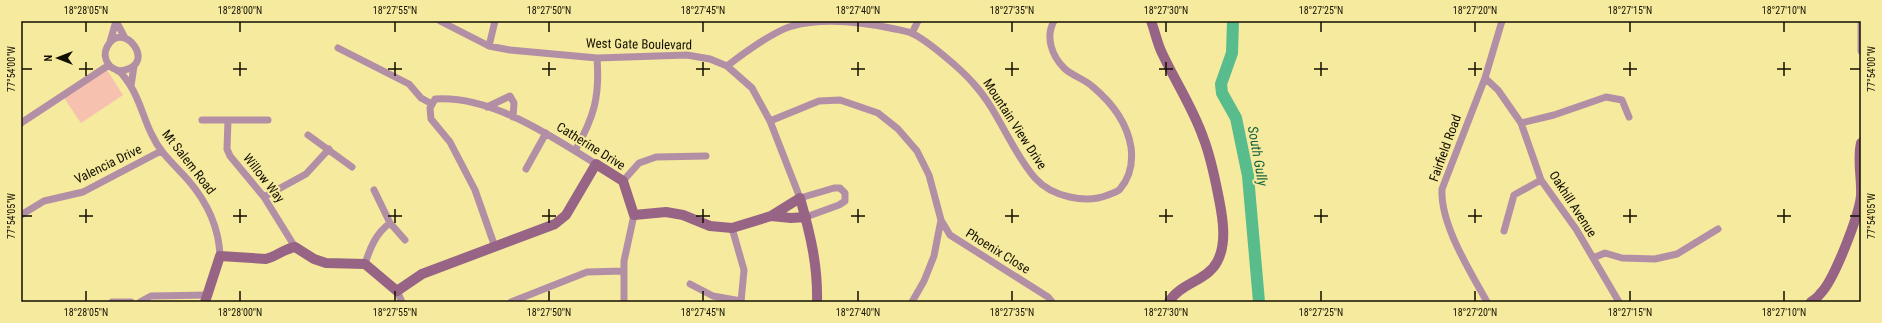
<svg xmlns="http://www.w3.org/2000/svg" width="1882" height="323" font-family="'Roboto Condensed',sans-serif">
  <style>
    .green { fill: #f6c1ae }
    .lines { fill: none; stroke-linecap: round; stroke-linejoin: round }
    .river { stroke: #59bc8c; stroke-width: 12 }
    .street { stroke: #b38fa6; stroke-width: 7 }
    .secondary { stroke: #976486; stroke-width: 10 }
    .ticks { fill: none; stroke: #130f00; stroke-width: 1.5 }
    .labels { text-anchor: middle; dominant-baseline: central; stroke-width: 4; stroke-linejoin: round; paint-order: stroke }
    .street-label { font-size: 13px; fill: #130f00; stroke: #f5ea9d }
    .water-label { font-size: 14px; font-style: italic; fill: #166141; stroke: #f5ea9d }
    .neatline { fill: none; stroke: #130f00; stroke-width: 1.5 }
    .ticks-label { font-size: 10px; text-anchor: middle; fill: #130f00 }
  </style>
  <rect width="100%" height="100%" fill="#f5ea9d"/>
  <path class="green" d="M 107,70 L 123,95 L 81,123 L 64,98 Z"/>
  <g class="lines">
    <path class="river" d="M 1233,21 L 1232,53 L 1221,84 L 1222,93 L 1236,118 L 1248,176 L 1259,302"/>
    <path class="street" d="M 116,21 L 125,38
      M 440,21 L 489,46 L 510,50 L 597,58 L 687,55 L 710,59 L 727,66 L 752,88 L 770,121 L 800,198 L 834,188 L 840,188 L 845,193 L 845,201 L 839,205 L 806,217
      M 1861,21 L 1861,51
      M 912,33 L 918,21
      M 110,42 L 116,21
      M 489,46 L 495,21
      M 338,48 L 409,84 L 421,98 L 432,104
      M 727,66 C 744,53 772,32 792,26 C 825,17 862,22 895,29 C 900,30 906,31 911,33 C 926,39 962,70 973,83 C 999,111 1010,149 1035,178 C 1052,197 1086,204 1108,195 C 1112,193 1118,192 1120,189 C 1131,176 1133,162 1131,147 C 1127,123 1111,102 1093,87 C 1085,79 1072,76 1064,68 C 1052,56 1045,37 1054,21
      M 118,71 C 162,68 122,16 107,47 C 104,53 105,60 109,65 C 111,68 115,69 119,71 C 123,74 127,81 130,85 C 140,100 144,120 152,135 C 160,153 175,165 188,180 C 207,202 219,227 220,256
      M 1485,78 L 1498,90 L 1521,123 L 1541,180 L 1576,229 L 1619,302
      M 131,86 L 134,66
      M 487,107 L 510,96 L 514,103 L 513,117
      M 202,120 L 268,120
      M 228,120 L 227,149 L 230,156 L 264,197 L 295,247
      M 770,121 L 819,101 L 840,100 L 878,113 L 898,129 L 917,151 L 929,175 L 941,220 L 934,256 L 924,281 L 912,302
      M 21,123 L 109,65
      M 1521,123 L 1554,115 L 1606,97 L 1622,100 L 1629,117
      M 308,135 L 352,167
      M 575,151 C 594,117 600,97 597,58
      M 526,169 L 546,133
      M 623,181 L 639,163 L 656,157 L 706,156
      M 264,197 L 306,174 L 329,149
      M 21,215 L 44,201 L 83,192 L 161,151
      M 941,220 L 950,235 L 1048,297 L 1052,302
      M 390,223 L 405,240
      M 732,228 L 744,270 L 741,302
      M 1504,231 L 1514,195 L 1541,180
      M 495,247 L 475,190 L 450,142 L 431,119 L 430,108 L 435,99 C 491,95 551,136 596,164
      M 1593,258 L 1605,253 L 1622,258 L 1655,259 L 1677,254 L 1718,229
      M 365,264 C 370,248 376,233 390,223 L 374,190
      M 690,284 L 713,296 L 741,301
      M 397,291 L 402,302
      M 112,302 L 131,302
      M 140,302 L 151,296 L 207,295
      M 511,302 L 587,272 L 623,271
      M 624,302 L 624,261 L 634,215
      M 1487,302 C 1470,271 1440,224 1442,189 L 1485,78 L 1502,21"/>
    <path class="secondary" d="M 1151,21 C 1155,31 1157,43 1162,53 C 1175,81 1193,108 1203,137 C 1211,157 1215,179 1219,199 C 1223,219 1227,244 1217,262 C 1207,281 1180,283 1169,302
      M 771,216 L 791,218 L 806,217
      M 205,302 L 220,256 L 266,259 C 277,256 284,249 295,247 L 314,259 L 326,263 L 365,264 L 397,291 L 422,274 L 555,224 L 566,215 L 596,164 L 623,181 L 634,215 L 666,212 L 683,215 L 710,226 L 732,228 L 771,216 L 800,198 C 810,233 818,265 817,302
      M 1811,302 C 1814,300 1818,297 1820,294 C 1834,281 1859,215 1861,196 C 1862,178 1857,161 1861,143"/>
  </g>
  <path class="ticks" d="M 86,22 L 86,32M 240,22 L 240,32M 395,22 L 395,32M 549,22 L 549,32M 703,22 L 703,32M 858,22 L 858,32M 1012,22 L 1012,32M 1166,22 L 1166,32M 1321,22 L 1321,32M 1475,22 L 1475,32M 1630,22 L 1630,32M 1784,22 L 1784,32M 86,62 L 86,76M 240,62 L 240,76M 395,62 L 395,76M 549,62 L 549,76M 703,62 L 703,76M 858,62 L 858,76M 1012,62 L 1012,76M 1166,62 L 1166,76M 1321,62 L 1321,76M 1475,62 L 1475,76M 1630,62 L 1630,76M 1784,62 L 1784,76M 22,69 L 32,69M 79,69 L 93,69M 233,69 L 247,69M 388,69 L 402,69M 542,69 L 556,69M 696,69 L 710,69M 851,69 L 865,69M 1005,69 L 1019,69M 1159,69 L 1173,69M 1314,69 L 1328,69M 1468,69 L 1482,69M 1623,69 L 1637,69M 1777,69 L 1791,69M 1850,69 L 1860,69M 86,209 L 86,223M 240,209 L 240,223M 395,209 L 395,223M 549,209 L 549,223M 703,209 L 703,223M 858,209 L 858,223M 1012,209 L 1012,223M 1166,209 L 1166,223M 1321,209 L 1321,223M 1475,209 L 1475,223M 1630,209 L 1630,223M 1784,209 L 1784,223M 22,216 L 32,216M 79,216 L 93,216M 233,216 L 247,216M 388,216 L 402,216M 542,216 L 556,216M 696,216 L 710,216M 851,216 L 865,216M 1005,216 L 1019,216M 1159,216 L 1173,216M 1314,216 L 1328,216M 1468,216 L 1482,216M 1623,216 L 1637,216M 1777,216 L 1791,216M 1850,216 L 1860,216M 86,291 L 86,301M 240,291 L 240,301M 395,291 L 395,301M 549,291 L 549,301M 703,291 L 703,301M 858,291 L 858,301M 1012,291 L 1012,301M 1166,291 L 1166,301M 1321,291 L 1321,301M 1475,291 L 1475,301M 1630,291 L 1630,301M 1784,291 L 1784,301"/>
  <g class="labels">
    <g class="street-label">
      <text transform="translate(639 44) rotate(1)">West Gate Boulevard</text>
      <text transform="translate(1015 124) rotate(57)">Mountain View Drive</text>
      <text transform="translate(591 146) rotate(32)">Catherine Drive</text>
      <text transform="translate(1445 148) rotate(-70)">Fairfield Road</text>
      <text transform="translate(189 162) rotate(52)">Mt Salem Road</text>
      <text transform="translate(108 164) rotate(-26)">Valencia Drive</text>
      <text transform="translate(264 178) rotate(52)">Willow Way</text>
      <text transform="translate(1573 204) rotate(57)">Oakhill Avenue</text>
      <text transform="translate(998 251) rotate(32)">Phoenix Close</text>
    </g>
    <g class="water-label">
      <text transform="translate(1258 156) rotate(80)">South Gully</text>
    </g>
  </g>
  <rect width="1882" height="323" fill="none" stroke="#f5ea9d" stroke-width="44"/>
  <g transform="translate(58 58) rotate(270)" stroke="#f5ea9d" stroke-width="3" paint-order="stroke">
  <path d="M0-3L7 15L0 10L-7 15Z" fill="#130f00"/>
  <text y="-6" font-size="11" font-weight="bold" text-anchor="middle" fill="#130f00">N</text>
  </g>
  <rect x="22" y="22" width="1838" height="279" class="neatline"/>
  <g class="ticks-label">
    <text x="86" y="14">18°28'05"N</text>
    <text x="240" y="14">18°28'00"N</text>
    <text x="395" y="14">18°27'55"N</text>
    <text x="549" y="14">18°27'50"N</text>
    <text x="703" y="14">18°27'45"N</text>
    <text x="858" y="14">18°27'40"N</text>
    <text x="1012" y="14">18°27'35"N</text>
    <text x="1166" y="14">18°27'30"N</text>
    <text x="1321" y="14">18°27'25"N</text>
    <text x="1475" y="14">18°27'20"N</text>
    <text x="1630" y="14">18°27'15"N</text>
    <text x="1784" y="14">18°27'10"N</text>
    <text transform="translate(1871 69) rotate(-90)" y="4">77°54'00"W</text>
    <text transform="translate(11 69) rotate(-90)" y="4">77°54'00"W</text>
    <text transform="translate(1871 216) rotate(-90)" y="4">77°54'05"W</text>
    <text transform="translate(11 216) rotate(-90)" y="4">77°54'05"W</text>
    <text x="86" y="316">18°28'05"N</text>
    <text x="240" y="316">18°28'00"N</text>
    <text x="395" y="316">18°27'55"N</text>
    <text x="549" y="316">18°27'50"N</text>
    <text x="703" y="316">18°27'45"N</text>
    <text x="858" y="316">18°27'40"N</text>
    <text x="1012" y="316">18°27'35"N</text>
    <text x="1166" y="316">18°27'30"N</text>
    <text x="1321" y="316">18°27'25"N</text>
    <text x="1475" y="316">18°27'20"N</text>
    <text x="1630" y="316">18°27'15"N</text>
    <text x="1784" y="316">18°27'10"N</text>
  </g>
</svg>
